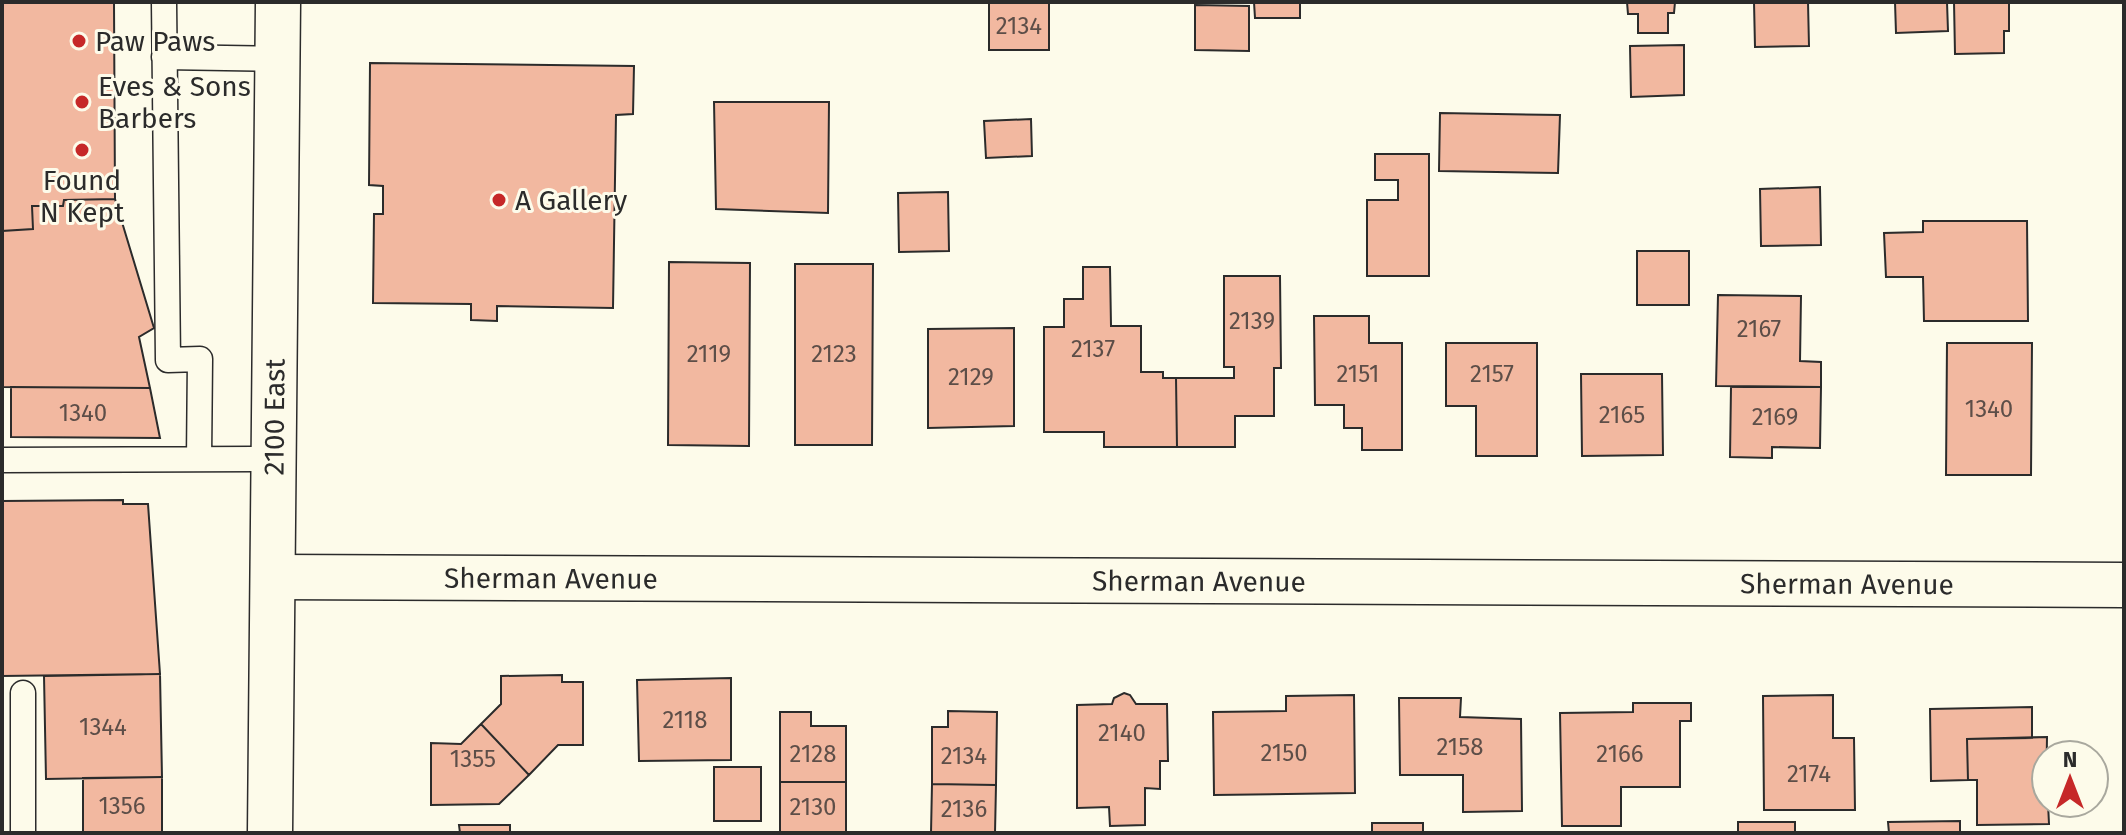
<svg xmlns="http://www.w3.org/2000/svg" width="2126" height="835" font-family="'Fira Sans',sans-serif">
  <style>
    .building { fill: #f2b8a0; stroke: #2b2b2b; stroke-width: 2 }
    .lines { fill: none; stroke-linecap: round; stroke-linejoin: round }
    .lane-casing { stroke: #2b2b2b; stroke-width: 27 }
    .street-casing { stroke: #2b2b2b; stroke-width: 47 }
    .secondary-casing { stroke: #2b2b2b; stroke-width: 47 }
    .lane { stroke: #fdfbea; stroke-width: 24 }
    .street { stroke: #fdfbea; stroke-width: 44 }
    .secondary { stroke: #fdfbea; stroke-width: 44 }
    .poi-dot { fill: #c62828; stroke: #fdfbea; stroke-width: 3 }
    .labels { text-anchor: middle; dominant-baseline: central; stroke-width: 6; stroke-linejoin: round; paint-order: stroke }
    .number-label { font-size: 24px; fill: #5d4e48 }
    .poi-label { font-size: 28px; fill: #2b2b2b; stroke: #fdfbea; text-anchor: start }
    .street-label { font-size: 28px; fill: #2b2b2b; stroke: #fdfbea }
  </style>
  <rect width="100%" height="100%" fill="#fdfbea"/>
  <path class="building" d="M 2,2 L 114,2 L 115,199 L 64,200 L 63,206 L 32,206 L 33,229 L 2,231 Z
    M 989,2 L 1049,2 L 1049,50 L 989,50 Z
    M 1254,2 L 1300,2 L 1300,18 L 1255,18 Z
    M 1627,2 L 1675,2 L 1674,13 L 1668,13 L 1668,33 L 1638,33 L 1638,14 L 1628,14 Z
    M 1754,2 L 1808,2 L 1809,46 L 1755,47 Z
    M 1895,2 L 1947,2 L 1948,31 L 1896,33 Z
    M 1954,2 L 2009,2 L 2009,31 L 2004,31 L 2004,53 L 1955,54 Z
    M 1195,5 L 1249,6 L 1249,51 L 1195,50 Z
    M 1684,45 L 1684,95 L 1631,97 L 1630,46 Z
    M 370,63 L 634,66 L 633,114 L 616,115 L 613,308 L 497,306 L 497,321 L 471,320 L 471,304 L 373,303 L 374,214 L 383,214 L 383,186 L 369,185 Z
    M 714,102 L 829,102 L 828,213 L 716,209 Z
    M 1440,113 L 1560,115 L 1558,173 L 1439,171 Z
    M 1031,119 L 1032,156 L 986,158 L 984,121 Z
    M 1375,154 L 1429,154 L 1429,276 L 1367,276 L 1367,200 L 1398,200 L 1398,180 L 1375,180 Z
    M 1820,187 L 1821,245 L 1761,246 L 1760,189 Z
    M 948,192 L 949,251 L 899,252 L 898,193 Z
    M 115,199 L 154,328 L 139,337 L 150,388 L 2,387 L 2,231 L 33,229 L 32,206 L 63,206 L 64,200 Z
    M 1923,221 L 2027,221 L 2028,321 L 1924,321 L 1923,277 L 1886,277 L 1884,233 L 1923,232 Z
    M 1637,251 L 1689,251 L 1689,305 L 1637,305 Z
    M 669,262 L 750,263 L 749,446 L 668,445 Z
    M 795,264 L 873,264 L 872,445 L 795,445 Z
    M 1083,267 L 1110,267 L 1111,326 L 1141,326 L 1141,372 L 1163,372 L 1163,378 L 1176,378 L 1177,447 L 1104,447 L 1104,432 L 1044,432 L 1044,327 L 1064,327 L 1064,299 L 1083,299 Z
    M 1224,276 L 1280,276 L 1281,368 L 1274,368 L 1274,416 L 1235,416 L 1235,447 L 1177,447 L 1176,378 L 1234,378 L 1234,367 L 1224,367 Z
    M 1718,295 L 1801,296 L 1800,361 L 1821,362 L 1821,387 L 1716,386 Z
    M 1314,316 L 1369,316 L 1369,343 L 1402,343 L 1402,450 L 1362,450 L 1362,428 L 1344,428 L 1344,405 L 1315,405 Z
    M 1014,328 L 1014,426 L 928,428 L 928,329 Z
    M 1446,343 L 1537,343 L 1537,456 L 1476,456 L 1476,406 L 1446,406 Z
    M 1947,343 L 2032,343 L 2031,475 L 1946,475 Z
    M 1581,374 L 1662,374 L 1663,455 L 1582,456 Z
    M 11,387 L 150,388 L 160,438 L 11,437 Z
    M 1731,387 L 1821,387 L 1820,448 L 1772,447 L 1772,458 L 1730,457 Z
    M 123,500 L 123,504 L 148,504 L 160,674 L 2,676 L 2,501 Z
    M 160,674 L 162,777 L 46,779 L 44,676 Z
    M 562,675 L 562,682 L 583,682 L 583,745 L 558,745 L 529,775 L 481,724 L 501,704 L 501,676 Z
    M 731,678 L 731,760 L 639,761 L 637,680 Z
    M 1124,693 L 1130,695 L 1136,704 L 1167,704 L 1168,761 L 1160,761 L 1160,789 L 1145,788 L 1145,825 L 1110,826 L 1109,807 L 1077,808 L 1077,705 L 1112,704 L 1114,698 Z
    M 1354,695 L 1355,793 L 1214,795 L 1213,712 L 1286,711 L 1286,696 Z
    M 1833,695 L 1833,738 L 1854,738 L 1855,810 L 1764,810 L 1763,696 Z
    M 1399,698 L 1461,698 L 1460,717 L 1521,719 L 1522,811 L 1463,812 L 1463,775 L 1400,775 Z
    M 1633,703 L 1691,703 L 1691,721 L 1680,721 L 1680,787 L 1621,787 L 1621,826 L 1562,826 L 1560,713 L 1633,712 Z
    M 2032,707 L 2032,738 L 1967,739 L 1968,780 L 1931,781 L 1930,709 Z
    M 948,711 L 997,712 L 996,785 L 932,784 L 932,727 L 948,727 Z
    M 780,712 L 811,712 L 811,726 L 846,726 L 846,782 L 780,782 Z
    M 481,724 L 529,775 L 499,804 L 431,805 L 431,743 L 461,744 Z
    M 2047,737 L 2046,803 L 2048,803 L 2049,824 L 1977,825 L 1977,780 L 1968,780 L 1967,739 Z
    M 714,767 L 761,767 L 761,821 L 714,821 Z
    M 162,777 L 162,833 L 83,833 L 83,778 Z
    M 780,782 L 846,782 L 846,833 L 780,833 Z
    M 932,784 L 996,785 L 995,833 L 931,833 Z
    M 1960,821 L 1960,833 L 1889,833 L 1888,822 Z
    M 1738,822 L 1795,822 L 1795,833 L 1738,833 Z
    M 1372,823 L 1423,823 L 1423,833 L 1372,833 Z
    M 459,825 L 510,825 L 510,833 L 460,833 Z"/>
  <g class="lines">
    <defs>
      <path id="lane" d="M 164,2 L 168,360 L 200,359 L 199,459
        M 164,57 L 278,59
        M 2,460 L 274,459
        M 23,693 L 23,833"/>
      <g id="street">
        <path id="s1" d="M 273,577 L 2124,585"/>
      </g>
      <g id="secondary">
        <path id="s2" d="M 270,833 L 278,2"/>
      </g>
    </defs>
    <use href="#lane" class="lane-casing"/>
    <use href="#street" class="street-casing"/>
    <use href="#secondary" class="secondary-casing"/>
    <use href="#lane" class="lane"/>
    <use href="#street" class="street"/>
    <use href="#secondary" class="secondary"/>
  </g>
  <g class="poi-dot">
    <circle cx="79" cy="41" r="8"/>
    <circle cx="82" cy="102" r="8"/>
    <circle cx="82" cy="150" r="8"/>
    <circle cx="499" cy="200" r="8"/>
  </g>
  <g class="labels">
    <g class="number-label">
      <text x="1019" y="26">2134</text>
      <text x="1252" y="321">2139</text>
      <text x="1759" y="329">2167</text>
      <text x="1093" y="349">2137</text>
      <text x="709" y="354">2119</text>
      <text x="834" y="354">2123</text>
      <text x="1358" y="374">2151</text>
      <text x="1492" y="374">2157</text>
      <text x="971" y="377">2129</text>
      <text x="1989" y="409">1340</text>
      <text x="83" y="413">1340</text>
      <text x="1622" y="415">2165</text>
      <text x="1775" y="417">2169</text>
      <text x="685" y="720">2118</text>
      <text x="103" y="727">1344</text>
      <text x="1122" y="733">2140</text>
      <text x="1460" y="747">2158</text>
      <text x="1284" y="753">2150</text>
      <text x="813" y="754">2128</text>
      <text x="1620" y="754">2166</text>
      <text x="964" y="756">2134</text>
      <text x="473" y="759">1355</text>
      <text x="1809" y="774">2174</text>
      <text x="122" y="806">1356</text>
      <text x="813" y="807">2130</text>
      <text x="964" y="809">2136</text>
    </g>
    <g class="poi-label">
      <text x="95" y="41">Paw Paws</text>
      <text x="98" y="86">Eves &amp; Sons<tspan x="98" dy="32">Barbers</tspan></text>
      <text x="82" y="180" text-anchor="middle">Found<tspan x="82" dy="32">N Kept</tspan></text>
      <text x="515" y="200">A Gallery</text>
    </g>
    <g class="street-label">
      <text stroke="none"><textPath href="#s2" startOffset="416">2100 East</textPath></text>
      <text stroke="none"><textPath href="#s1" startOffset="278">Sherman Avenue</textPath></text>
      <text stroke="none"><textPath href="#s1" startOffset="926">Sherman Avenue</textPath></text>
      <text stroke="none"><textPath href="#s1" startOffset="1574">Sherman Avenue</textPath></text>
    </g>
  </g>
  <rect width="2126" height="835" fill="none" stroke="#2b2b2b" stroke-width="8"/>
  <g transform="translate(2070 779)"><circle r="38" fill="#fdfbea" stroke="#a9a89e" stroke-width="2"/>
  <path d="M0-6L14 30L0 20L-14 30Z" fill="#c62828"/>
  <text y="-12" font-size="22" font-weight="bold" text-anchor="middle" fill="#2b2b2b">N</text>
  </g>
</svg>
